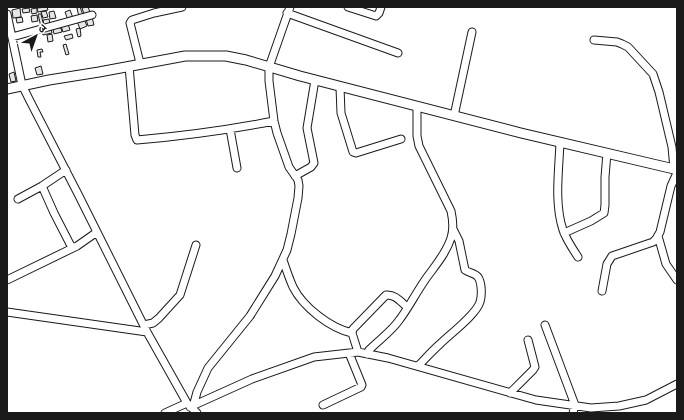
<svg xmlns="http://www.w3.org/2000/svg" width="684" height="420" font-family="'Source Sans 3','Noto Sans Devanagari',sans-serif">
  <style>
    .building { fill: #e6e6e6; stroke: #1a1a1a }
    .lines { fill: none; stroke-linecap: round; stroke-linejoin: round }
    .minor-casing { stroke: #1a1a1a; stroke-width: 9 }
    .major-casing { stroke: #1a1a1a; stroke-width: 11 }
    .minor { stroke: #fff; stroke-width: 7 }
    .major { stroke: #fff; stroke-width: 9 }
  </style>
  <rect width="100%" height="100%" fill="#fff"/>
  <path class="building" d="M 47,7 L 48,10 L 38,12 L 37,8 Z
    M 80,7 L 83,15 L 79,17 L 77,8 Z
    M 88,7 L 90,12 L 84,14 L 82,8 Z
    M 20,8 L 21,17 L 13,18 L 12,10 Z
    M 29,8 L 30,12 L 23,13 L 22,9 Z
    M 37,8 L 37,13 L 32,14 L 31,9 Z
    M 70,10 L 73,18 L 68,20 L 65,12 Z
    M 46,11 L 48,17 L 43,18 L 41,12 Z
    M 54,11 L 56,18 L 50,19 L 49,12 Z
    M 38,14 L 41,14 L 44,27 L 41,27 Z
    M 37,15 L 38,21 L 32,22 L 31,16 Z
    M 22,17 L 23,22 L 17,23 L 16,18 Z
    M 92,17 L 94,25 L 88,26 L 86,19 Z
    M 49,19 L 50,24 L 44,25 L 43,20 Z
    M 84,19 L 87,26 L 80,29 L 77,21 Z
    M 68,24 L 70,30 L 63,32 L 61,26 Z
    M 59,27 L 59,28 L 61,28 L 62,32 L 54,34 L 53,29 Z
    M 80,28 L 81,36 L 78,37 L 76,29 Z
    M 51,29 L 52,33 L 43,35 L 42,31 Z
    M 32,34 L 34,44 L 31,45 L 29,35 Z
    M 52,34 L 53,41 L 48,42 L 47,35 Z
    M 72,34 L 73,38 L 66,40 L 64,36 Z
    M 66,44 L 69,54 L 66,55 L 63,45 Z
    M 42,49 L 43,52 L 40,52 L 41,57 L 38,57 L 37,50 Z
    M 41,66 L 43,74 L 37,75 L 35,68 Z
    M 14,72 L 16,81 L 11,82 L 9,74 Z"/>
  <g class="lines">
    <defs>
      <path id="minor" d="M 348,7 L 376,16 L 379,13 L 381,7
        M 287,13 L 398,53
        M 7,14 L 22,85 L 30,101 L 78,194 L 147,332 L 187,403 L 197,413
        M 12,37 L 92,15
        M 594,40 L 617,42 L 622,44 L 628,47 L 653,74 L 659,92 L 672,147 L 674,169
        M 140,63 L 130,23 L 132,20 L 154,13 L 182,7
        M 129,66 L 135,135 L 137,140 C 183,136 228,130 274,121
        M 340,87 L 341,113 L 353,152 L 356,153 L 401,139
        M 454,116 L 472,32
        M 230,129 L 237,168
        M 560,142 C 559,170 554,203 563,230 C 566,239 572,248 578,257
        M 295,176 L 311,167 L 314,163 L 307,128 L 315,80
        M 42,186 L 54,213 L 72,248
        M 18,199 L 42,186 L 66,170
        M 564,233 L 591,221 L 604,213 L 605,205 L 605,177 L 607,153
        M 658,236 L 666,264 L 677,280
        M 283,260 C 286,269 289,278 293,287 C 303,307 330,328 352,333
        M 7,280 L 77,246 L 97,232
        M 602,291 L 607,264 L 612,256 L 653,242 L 656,239 L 660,232 L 671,186 L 677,173
        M 7,312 L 147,332
        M 144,325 L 153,323 L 159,318 L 180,295 L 196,245
        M 545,325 L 575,405 L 573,413
        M 358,352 L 352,333 L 353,329 L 386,295 C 395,294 401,302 407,307
        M 367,354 L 369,350 C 380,339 392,331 400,319 C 409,307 416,293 425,280 C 434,267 446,254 451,238 C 454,229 453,220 451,211 L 419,146 L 417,136 L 417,106
        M 418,366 C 425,359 432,351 440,344 C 450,334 476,315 480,302 C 482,296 482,283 478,277 C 475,273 469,273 465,270 L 459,241 L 453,229
        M 510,393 L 533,370 L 535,367 L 528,340
        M 323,405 L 361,387 L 362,385 L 349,353
        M 190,407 L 252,379 L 314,357 L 358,352 L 388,358 L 536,400 L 591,408 L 619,406 L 646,400 L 677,384
        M 193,407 L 197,392 L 208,368 L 250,316 L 275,276 L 287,250 L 291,234 L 298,198 L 299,186 L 298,180 L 289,167 L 277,133 L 274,121 L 269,81 L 269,67 L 290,7
        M 165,413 L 187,403"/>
      <path id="major" d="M 7,89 L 49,80 L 99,72 L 185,56 L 226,56 L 246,60 L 300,76 L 521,133 L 674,169 L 677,167"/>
    </defs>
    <use href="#minor" class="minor-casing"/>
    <use href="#major" class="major-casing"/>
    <use href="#minor" class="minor"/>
    <use href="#major" class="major"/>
  </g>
  <rect width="684" height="420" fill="none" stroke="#1a1a1a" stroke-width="16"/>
  <g transform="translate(36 36) rotate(41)" stroke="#ffffff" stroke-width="3" paint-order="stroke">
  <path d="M0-3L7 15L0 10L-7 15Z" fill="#1a1a1a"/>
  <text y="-6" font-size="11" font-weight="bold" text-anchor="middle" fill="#1a1a1a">उ</text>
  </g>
</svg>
